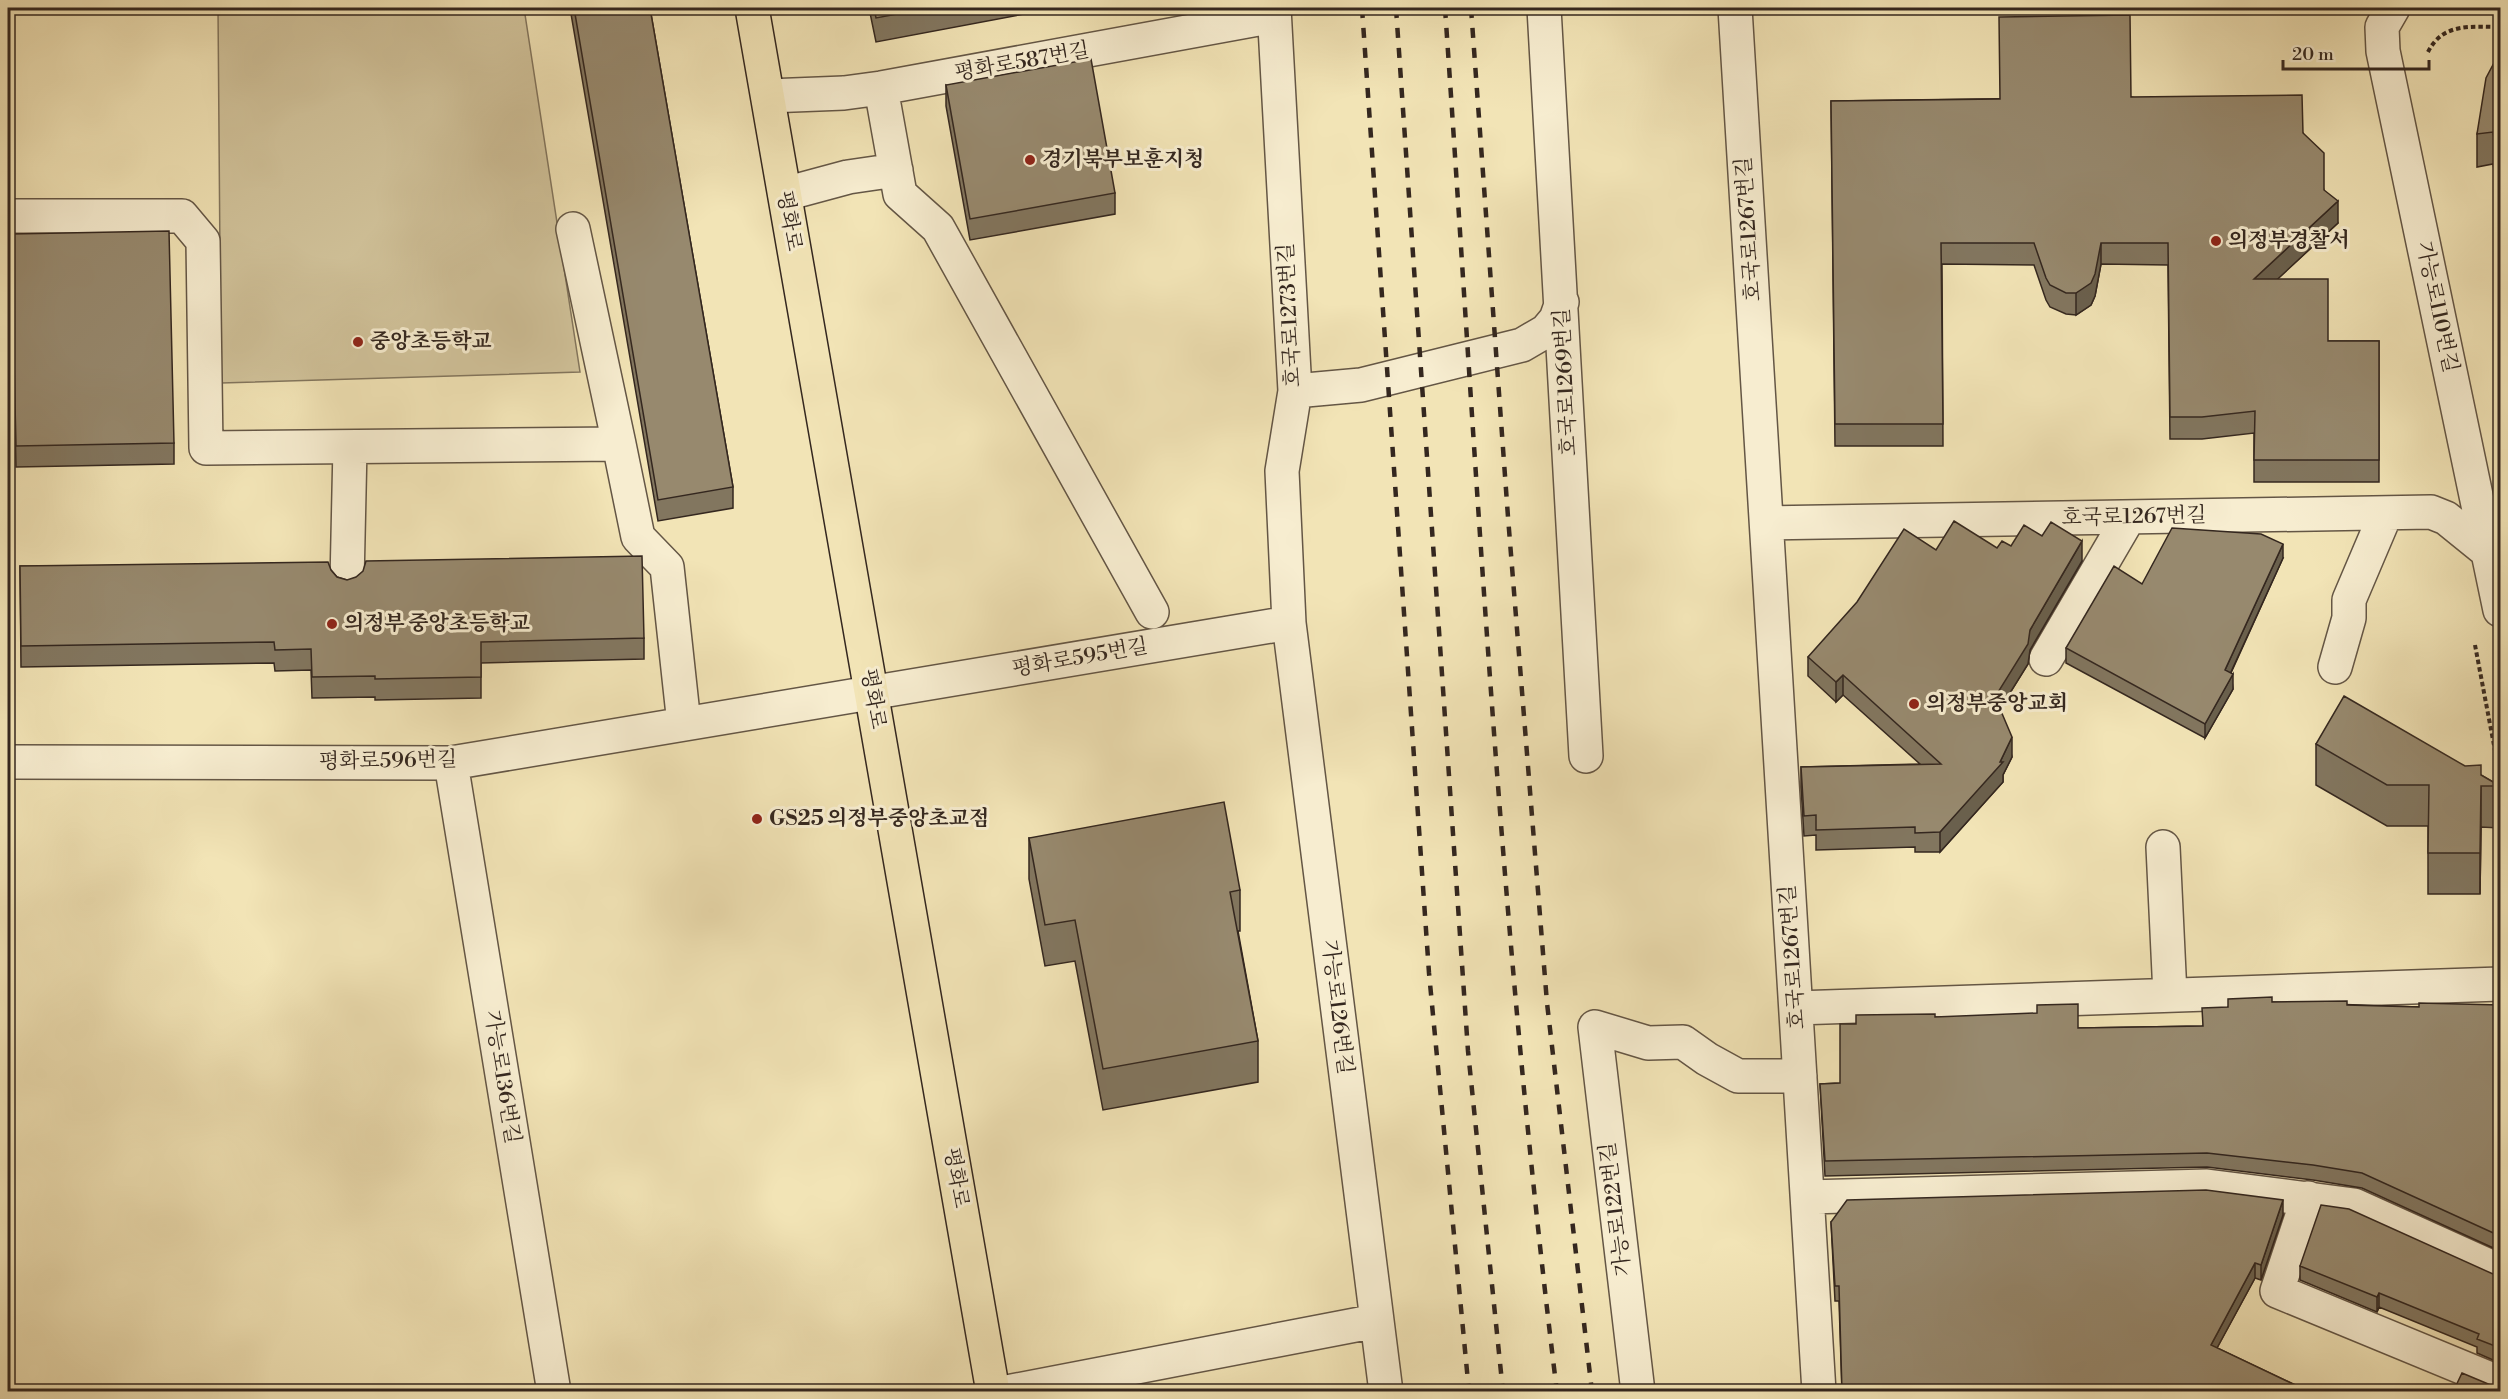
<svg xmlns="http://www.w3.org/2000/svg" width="2508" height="1399" font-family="'Libre Bodoni','Noto Serif KR',serif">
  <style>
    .green { fill: #d2c49c; stroke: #83765e; stroke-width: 1.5 }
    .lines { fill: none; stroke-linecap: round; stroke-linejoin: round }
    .minor-casing { stroke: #645645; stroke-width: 36 }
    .major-casing { stroke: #34271f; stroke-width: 36 }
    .path { stroke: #34271f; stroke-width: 4; stroke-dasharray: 4.5 3; stroke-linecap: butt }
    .minor { stroke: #f7edd0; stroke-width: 33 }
    .major { stroke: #f2e4b6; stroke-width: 33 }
    .rail { stroke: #34271f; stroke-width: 4.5; stroke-dasharray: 10 10; stroke-linecap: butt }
    .wall { fill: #82765f; stroke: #34271f; stroke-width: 1.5 }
    .shaded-wall { fill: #6a604d; stroke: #34271f; stroke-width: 1.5 }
    .building { fill: #97896e; stroke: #34271f; stroke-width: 1.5 }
    .poi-dot { fill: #8f2418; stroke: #f7edd0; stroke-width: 2 }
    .labels { text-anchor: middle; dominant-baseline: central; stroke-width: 6; stroke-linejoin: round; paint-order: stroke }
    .street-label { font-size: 21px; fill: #34271f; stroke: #f7edd0 }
    .poi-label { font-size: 21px; font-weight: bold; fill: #34271f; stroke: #f7edd0; text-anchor: start }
  </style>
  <rect width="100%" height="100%" fill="#f2e4b6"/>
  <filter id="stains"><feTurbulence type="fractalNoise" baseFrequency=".00333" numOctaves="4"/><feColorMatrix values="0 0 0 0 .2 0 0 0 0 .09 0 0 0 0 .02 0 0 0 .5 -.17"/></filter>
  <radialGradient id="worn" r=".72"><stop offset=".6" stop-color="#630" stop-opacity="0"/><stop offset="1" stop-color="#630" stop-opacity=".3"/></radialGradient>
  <path class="green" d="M 218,8 L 524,8 L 580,372 L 221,383 Z"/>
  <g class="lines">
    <defs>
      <path id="minor" d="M 1274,8 L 1295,391 L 1282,471 L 1289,623 L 1386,1392
        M 1544,8 L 1586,756
        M 1735,8 L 1819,1392
        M 2393,8 L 2382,27 L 2383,51 L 2500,610
        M 881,88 L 900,194 L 938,228 L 1152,612
        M 768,96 L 844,93 L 881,88 L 1274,16
        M 785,194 L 848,177 L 896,170
        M 8,216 L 182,216 L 203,241 L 206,448 L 619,444 L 638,537 L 667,567 L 684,724
        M 573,229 L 619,444
        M 1295,391 L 1361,385 L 1522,345 L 1546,331 L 1556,319 L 1562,302
        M 1767,523 L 2431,512 L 2446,518 L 2488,552 L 2500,552
        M 347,582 L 350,447
        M 2046,659 L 2129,517
        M 2335,667 L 2349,618 L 2349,600 L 2386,513
        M 8,762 L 451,763 L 1289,623
        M 451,763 L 554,1392
        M 2163,847 L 2170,995
        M 1796,1008 L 2500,984
        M 1808,1197 L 2207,1186 L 2354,1205 L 2500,1271
        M 2308,1198 L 2277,1291 L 2500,1383
        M 1007,1392 L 1376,1321
        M 1638,1392 L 1595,1027 L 1648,1043 L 1683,1042 L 1707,1059 L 1738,1076 L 1800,1076"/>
      <path id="major" d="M 752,8 L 993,1392"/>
    </defs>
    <use href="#minor" class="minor-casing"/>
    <use href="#major" class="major-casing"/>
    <path class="path" d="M 2428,52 C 2443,22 2472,27 2500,27
      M 2475,645 L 2500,777"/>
    <use href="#minor" class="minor"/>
    <use href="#major" class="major"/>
    <path class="rail" d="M 1362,8 L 1429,973 L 1469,1392
      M 1396,8 L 1468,1051 L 1503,1392
      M 1445,8 C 1477,469 1500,932 1557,1392
      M 1471,8 L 1508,517 L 1547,1003 L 1592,1392"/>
  </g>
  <path class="wall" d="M 570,8 L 650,8 L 733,487 L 733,508 L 658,521 Z
    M 869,8 L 1056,8 L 876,42 Z
    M 2500,56 L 2500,207 L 2493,164 L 2477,167 L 2477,134 Z
    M 946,85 L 1115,193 L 1115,214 L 970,240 L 946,106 Z
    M 2131,97 L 2303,133 L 2324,190 L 2338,223 L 2277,279 L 2328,341 L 2379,341 L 2379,482 L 2254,482 L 2254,433 L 2202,439 L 2170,439 L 2168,265 L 2101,264 L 2095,296 L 2091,305 L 2076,315 L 2066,314 L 2050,307 L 2046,300 L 2034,265 L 1942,264 L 1943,446 L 1835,446 L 1831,101 Z
    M 11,234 L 174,443 L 174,464 L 16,467 Z
    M 2011,546 L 2082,561 L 2030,650 L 2028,664 L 2000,709 L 2012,757 L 2003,775 L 2003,782 L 1940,852 L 1915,852 L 1915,847 L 1816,850 L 1816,835 L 1804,836 L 1801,787 L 1801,767 L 1920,764 L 1843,695 L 1836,702 L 1808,676 L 1808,657 L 1936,550 L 1997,548 Z
    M 2283,558 L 2231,673 L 2233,689 L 2205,738 L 2066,663 L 2066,648 L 2142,584 Z
    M 20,566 L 331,570 L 337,577 L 347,580 L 644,638 L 644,659 L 481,663 L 481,698 L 375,700 L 375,697 L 312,698 L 311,670 L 275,671 L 274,663 L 21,667 Z
    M 2316,744 L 2481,775 L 2500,786 L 2500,828 L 2481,827 L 2480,894 L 2428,894 L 2428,826 L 2387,826 L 2316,785 Z
    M 1029,838 L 1240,890 L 1240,931 L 1238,931 L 1258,1041 L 1258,1082 L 1103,1110 L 1075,961 L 1045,966 L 1029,879 Z
    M 2272,1002 L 2419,1007 L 2500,1005 L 2500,1251 L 2362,1188 L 2313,1180 L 2207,1167 L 1825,1176 L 1820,1084 L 1840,1083 L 1935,1017 L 2078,1028 L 2202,1026 L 2228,1007 Z
    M 2283,1215 L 2261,1280 L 2255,1278 L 2217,1348 L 2310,1392 L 1842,1392 L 1839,1301 L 1835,1301 L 1831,1222 Z
    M 2300,1266 L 2500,1275 L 2500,1363 L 2477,1353 L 2477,1347 L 2379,1307 L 2377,1312 L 2300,1280 Z"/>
  <path class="shaded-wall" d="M 2338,201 L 2338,223 L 2254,301 L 2254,279 Z
    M 2101,243 L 2101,264 L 2095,296 L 2091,305 L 2076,315 L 2076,293 Z
    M 2082,541 L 2082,561 L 2030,650 L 2028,664 L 1995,717 L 1995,697 L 2030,630 Z
    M 2283,544 L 2283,558 L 2225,685 L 2225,670 Z
    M 2233,674 L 2233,689 L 2205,738 L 2205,724 Z
    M 1843,675 L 1843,695 L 1836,702 L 1836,682 Z
    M 2012,737 L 2012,757 L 2003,775 L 2003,782 L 1940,852 L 1940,832 L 2000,762 Z
    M 2481,786 L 2481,827 L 2480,894 L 2480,853 Z
    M 2283,1200 L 2283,1215 L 2261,1280 L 2261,1265 Z
    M 2255,1263 L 2255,1278 L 2211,1359 L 2211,1345 Z
    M 2379,1293 L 2379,1307 L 2377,1312 L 2377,1297 Z"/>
  <path class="building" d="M 574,8 L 650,8 L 733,487 L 658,500 Z
    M 874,8 L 930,8 L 876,18 Z
    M 2130,15 L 2131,97 L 2302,95 L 2303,133 L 2324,153 L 2324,190 L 2338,201 L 2254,279 L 2328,279 L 2328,341 L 2379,341 L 2379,460 L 2254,460 L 2255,411 L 2202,417 L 2170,417 L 2168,243 L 2101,243 L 2095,274 L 2091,283 L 2076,293 L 2066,293 L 2050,285 L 2046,278 L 2034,243 L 1941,243 L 1943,424 L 1835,424 L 1831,101 L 2000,99 L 1999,17 Z
    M 2500,56 L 2500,174 L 2493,132 L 2477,134 L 2486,78 L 2495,61 Z
    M 1091,59 L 1115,193 L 970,219 L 946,85 Z
    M 169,231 L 174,443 L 16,446 L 11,234 Z
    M 1954,521 L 1997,548 L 2002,541 L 2011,546 L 2024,525 L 2042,536 L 2051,522 L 2082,541 L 2030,630 L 2028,644 L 1995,697 L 2012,737 L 2000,762 L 2003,762 L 1940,832 L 1915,833 L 1915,827 L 1816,830 L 1816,815 L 1804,816 L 1801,767 L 1941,764 L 1843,675 L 1836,682 L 1808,657 L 1857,602 L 1904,529 L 1936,550 Z
    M 2172,528 L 2261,534 L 2283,544 L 2225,670 L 2233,674 L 2205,724 L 2066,648 L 2114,566 L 2142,584 Z
    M 642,556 L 644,638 L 481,642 L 481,677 L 375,679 L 375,676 L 312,677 L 311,649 L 275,650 L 274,642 L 21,646 L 20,566 L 328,562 L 331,570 L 337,577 L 347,580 L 356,577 L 363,571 L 366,561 Z
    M 2344,696 L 2465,766 L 2481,765 L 2481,775 L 2500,786 L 2481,786 L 2480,853 L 2428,853 L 2429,785 L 2387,785 L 2316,744 Z
    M 1224,802 L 1240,890 L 1230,892 L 1258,1041 L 1103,1069 L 1075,920 L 1045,925 L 1029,838 Z
    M 2272,997 L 2272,1002 L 2347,1001 L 2347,1005 L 2419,1007 L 2419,1003 L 2500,1005 L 2500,1236 L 2362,1173 L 2313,1165 L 2207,1153 L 1825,1161 L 1820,1084 L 1840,1083 L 1840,1024 L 1856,1024 L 1856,1015 L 1935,1014 L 1935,1017 L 2037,1013 L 2037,1005 L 2078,1004 L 2078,1028 L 2203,1026 L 2202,1008 L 2228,1007 L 2228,999 Z
    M 2206,1190 L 2283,1200 L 2261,1265 L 2255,1263 L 2211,1345 L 2310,1392 L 1842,1392 L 1839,1286 L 1835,1286 L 1831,1222 L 1847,1200 Z
    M 2321,1205 L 2349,1209 L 2493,1274 L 2500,1275 L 2500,1348 L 2477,1339 L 2479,1334 L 2379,1293 L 2377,1297 L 2300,1266 Z
    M 2462,1373 L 2493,1386 L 2500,1387 L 2500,1392 L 2453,1392 Z"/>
  <g class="poi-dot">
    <circle cx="1030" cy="160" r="6"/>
    <circle cx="2216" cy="241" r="6"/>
    <circle cx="358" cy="342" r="6"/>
    <circle cx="332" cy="624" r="6"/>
    <circle cx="1914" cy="704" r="6"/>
    <circle cx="757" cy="819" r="6"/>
  </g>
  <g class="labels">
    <g class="street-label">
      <text transform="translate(1022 62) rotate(-10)">평화로587번길</text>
      <text transform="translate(789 221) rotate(80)">평화로</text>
      <text transform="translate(1749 229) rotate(-94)">호국로1267번길</text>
      <text transform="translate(2437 307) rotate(78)">가능로110번길</text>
      <text transform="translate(1290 315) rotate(-93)">호국로1273번길</text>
      <text transform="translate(1566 382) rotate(-93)">호국로1269번길</text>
      <text transform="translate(2134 517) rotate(-1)">호국로1267번길</text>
      <text transform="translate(1080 658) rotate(-10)">평화로595번길</text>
      <text transform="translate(873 699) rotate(80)">평화로</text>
      <text transform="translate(388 761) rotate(-1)">평화로596번길</text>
      <text transform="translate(1793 957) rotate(-94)">호국로1267번길</text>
      <text transform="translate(1337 1007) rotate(83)">가능로126번길</text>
      <text transform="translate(502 1077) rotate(81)">가능로136번길</text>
      <text transform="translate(956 1178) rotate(80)">평화로</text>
      <text transform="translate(1616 1209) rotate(-97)">가능로122번길</text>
    </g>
    <g class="poi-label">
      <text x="1042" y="160">경기북부보훈지청</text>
      <text x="2228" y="241">의정부경찰서</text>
      <text x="370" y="342">중앙초등학교</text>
      <text x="344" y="624">의정부 중앙초등학교</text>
      <text x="1926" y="704">의정부중앙교회</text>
      <text x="769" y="819">GS25 의정부중앙초교점</text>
    </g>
  </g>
  <rect width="2508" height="1399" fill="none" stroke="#f2e4b6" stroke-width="30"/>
  <rect x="9" y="9" width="2490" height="1381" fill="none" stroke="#34271f" stroke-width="3"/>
  <rect x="15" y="15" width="2478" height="1369" fill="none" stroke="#34271f" stroke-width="1.5"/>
  <path d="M2283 60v9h146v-9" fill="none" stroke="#34271f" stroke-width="3"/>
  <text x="2292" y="60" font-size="18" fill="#34271f" stroke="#f7edd0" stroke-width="4.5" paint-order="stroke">20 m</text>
  <rect width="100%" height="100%" filter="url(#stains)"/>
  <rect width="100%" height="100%" fill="url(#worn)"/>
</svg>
